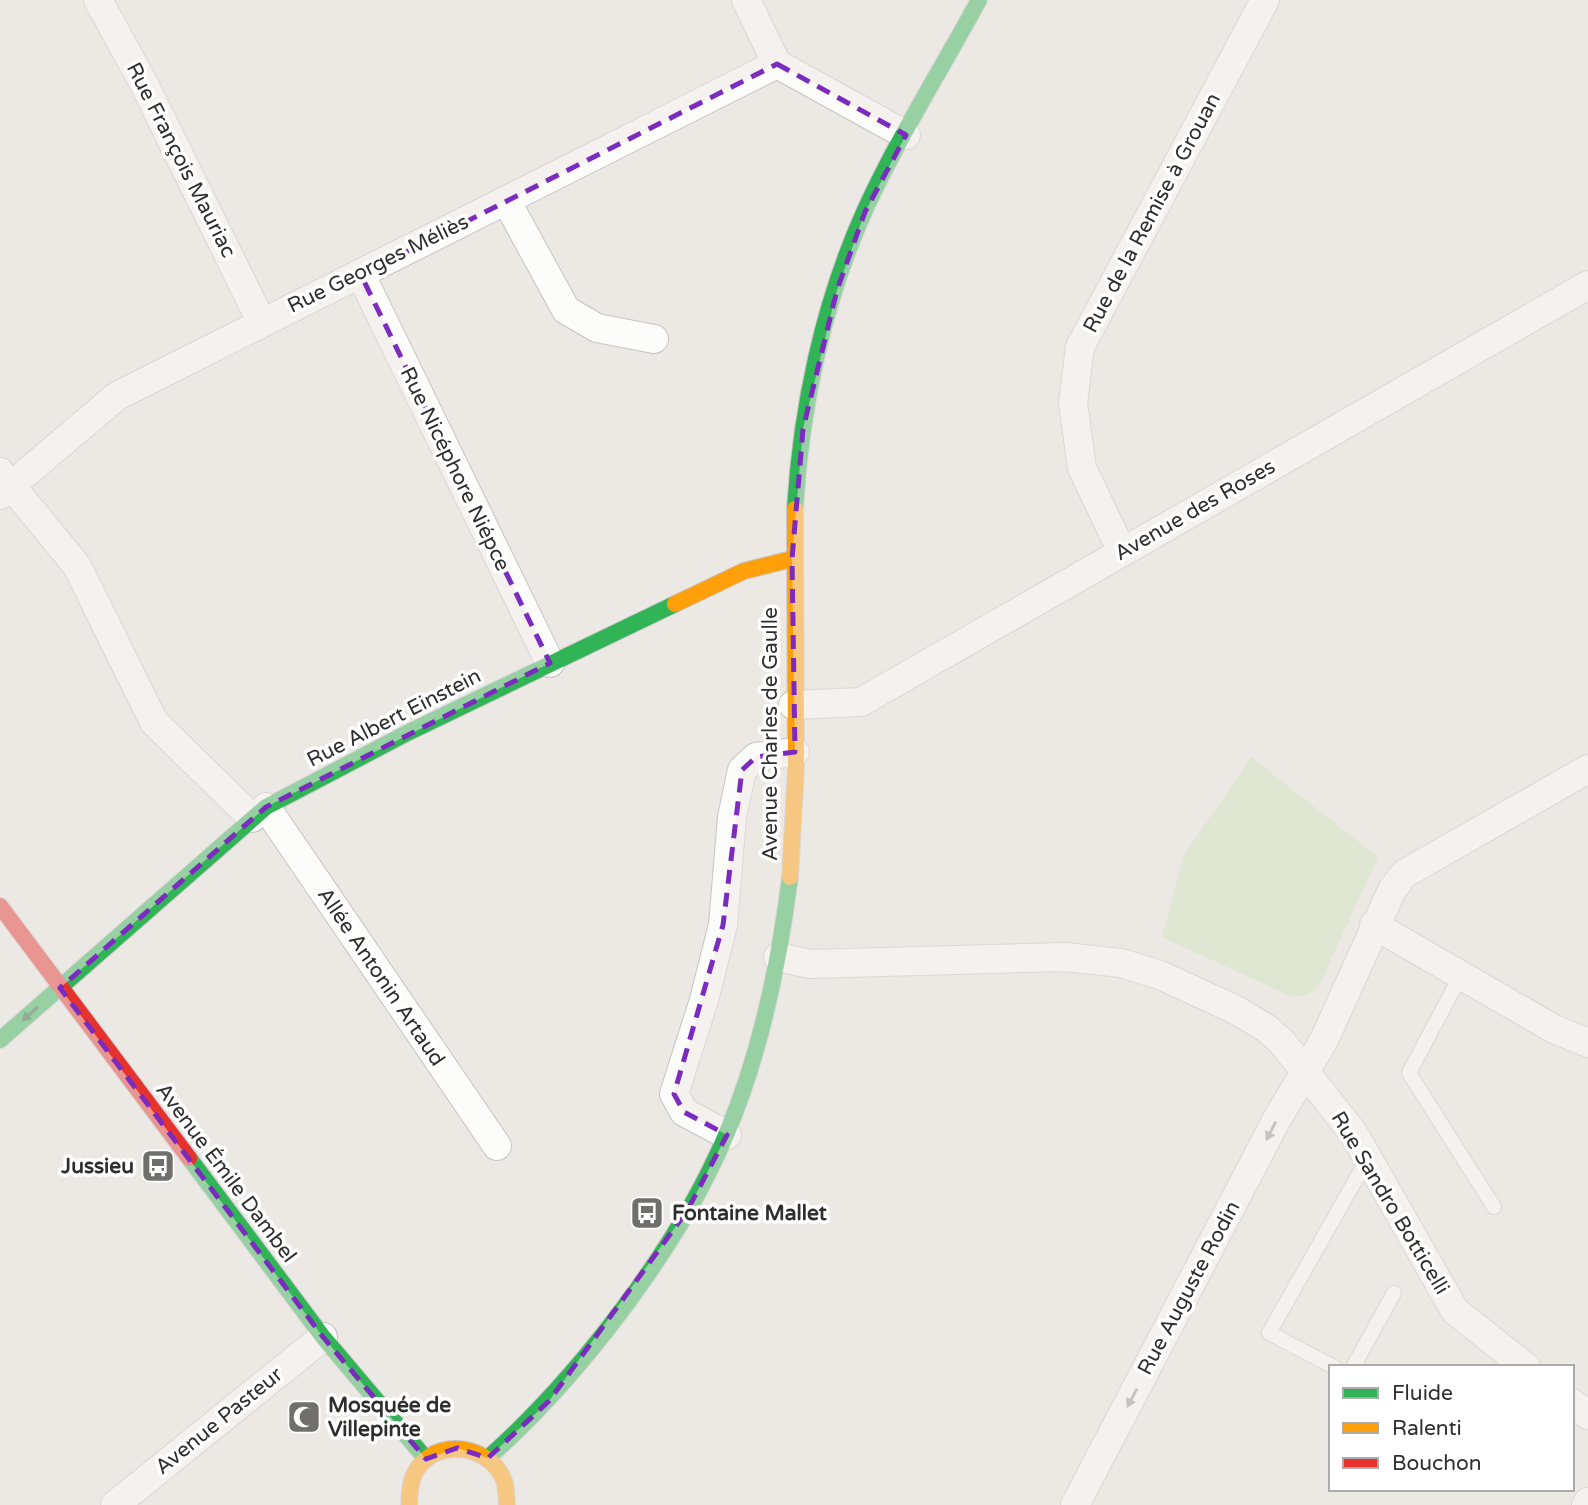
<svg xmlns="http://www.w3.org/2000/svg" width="1588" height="1505" font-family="'Varela Round',sans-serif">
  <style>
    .green { fill: #cee6be }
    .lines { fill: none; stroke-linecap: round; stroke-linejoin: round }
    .lane-casing { stroke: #c5c4c5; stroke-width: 16 }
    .street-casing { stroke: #c5c4c5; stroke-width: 30 }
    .fast-casing { stroke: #c5c4c5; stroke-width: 18 }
    .slow-casing { stroke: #c5c4c5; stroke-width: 18 }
    .jam-casing { stroke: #c5c4c5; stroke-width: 18 }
    .lane { stroke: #fcfcfb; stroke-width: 14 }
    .street { stroke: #fcfcfb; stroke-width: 28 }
    .fast { stroke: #30b455; stroke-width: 16 }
    .slow { stroke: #ff9f0a; stroke-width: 16 }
    .jam { stroke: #e5322d; stroke-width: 16 }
    .oneway { fill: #2f5d3c }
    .oneway2 { fill: #959594 }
    .marked { fill: none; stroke: #7b2cbf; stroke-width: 5; stroke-dasharray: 14 9; stroke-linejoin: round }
    .labels { text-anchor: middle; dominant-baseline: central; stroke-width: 7; stroke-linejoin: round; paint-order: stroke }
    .street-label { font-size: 21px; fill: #2e2e2e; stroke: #fff }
    .poi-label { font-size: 21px; font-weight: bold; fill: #2e2e2e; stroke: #fff; text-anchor: start }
  </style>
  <rect width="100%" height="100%" fill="#ece8e4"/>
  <path class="green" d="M 1251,757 L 1378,857 L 1318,988 L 1307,995 L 1292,997 L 1162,937 L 1184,855 Z"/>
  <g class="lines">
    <defs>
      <path id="lane" d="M 1461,975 L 1409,1073 L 1494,1207
        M 1334,1367 L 1269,1333 L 1368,1158
        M 1353,1367 L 1394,1293"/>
      <path id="street" d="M 98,0 L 143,82 L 261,321
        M 746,0 L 777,64
        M 777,64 L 906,135
        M 506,200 L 566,310 L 597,328 L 654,339
        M 361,275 L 550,663
        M 0,472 L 77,566 L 154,722 L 252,818
        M 0,495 L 117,396 L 777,64
        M 1122,552 L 1082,468 L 1073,403 L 1080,347 L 1265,0
        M 793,705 L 861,702 L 1588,285
        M 266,807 L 497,1146
        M 1374,925 L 1554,1029 L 1588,1043
        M 778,957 L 810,964 L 1065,957 L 1121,963 L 1160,975 L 1234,1009 L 1266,1028 L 1282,1042 L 1354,1134 L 1455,1311 L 1526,1367
        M 727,1135 L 684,1112 L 674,1094 L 704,1000 L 723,925 L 732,817 L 742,770 L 756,757 L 795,752
        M 1572,1403 L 1588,1415
        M 115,1505 L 323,1337
        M 1075,1505 L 1277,1119 L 1324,1040 L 1392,890 L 1404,874 L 1588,769
        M 1586,1505 L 1588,1502"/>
      <path id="fast" d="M 795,509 C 801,408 823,303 865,210 C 898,138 941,70 979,0
        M 0,1040 L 266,807 L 407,733 L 675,604
        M 189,1158 L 323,1337 L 426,1459
        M 488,1458 C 579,1377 679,1247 726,1135 C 761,1053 779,965 790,877"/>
      <path id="slow" d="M 675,604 L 744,571 L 792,559
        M 790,877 L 796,767 L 795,509
        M 409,1505 C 410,1490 410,1476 421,1464 C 444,1438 490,1448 503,1478 C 507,1486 506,1497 507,1505"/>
      <path id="jam" d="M 0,906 L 189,1158"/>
    </defs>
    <use href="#lane" class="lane-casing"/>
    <use href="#street" class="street-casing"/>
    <use href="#fast" class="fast-casing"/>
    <use href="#slow" class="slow-casing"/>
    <use href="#jam" class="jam-casing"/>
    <use href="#lane" class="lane"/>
    <use href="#street" class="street"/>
    <use href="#fast" class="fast"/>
    <use href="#slow" class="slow"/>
    <use href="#jam" class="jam"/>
  </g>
  <defs><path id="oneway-solid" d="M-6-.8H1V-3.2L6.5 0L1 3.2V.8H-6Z" transform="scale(1.75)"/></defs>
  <use class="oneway" href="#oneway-solid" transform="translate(30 1014) rotate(139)"/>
  <g class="oneway2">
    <use href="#oneway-solid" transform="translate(1271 1131) rotate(117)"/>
    <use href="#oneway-solid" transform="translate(1132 1398) rotate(118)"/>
  </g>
  <path d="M0 0H1588V1505H0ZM 777,64 L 906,135 L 865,212 L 837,290 L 803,429 L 792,559 L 795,752 L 756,757 L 742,770 L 723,925 L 674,1094 L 684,1112 L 727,1135 L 687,1211 L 549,1401 L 488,1458 L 457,1448 L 426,1459 L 323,1337 L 60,988 L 266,807 L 550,663 L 361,275 Z" fill="#ece8e4" fill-opacity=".55" fill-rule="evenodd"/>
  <path class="marked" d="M 777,64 L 906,135 L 865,212 L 837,290 L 803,429 L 792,559 L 795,752 L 756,757 L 742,770 L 723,925 L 674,1094 L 684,1112 L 727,1135 L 687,1211 L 549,1401 L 488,1458 L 457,1448 L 426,1459 L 323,1337 L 60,988 L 266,807 L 550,663 L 361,275 Z"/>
  <defs>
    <symbol id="bus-square" viewBox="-11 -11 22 22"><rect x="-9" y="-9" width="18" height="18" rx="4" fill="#706f6e" stroke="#fff"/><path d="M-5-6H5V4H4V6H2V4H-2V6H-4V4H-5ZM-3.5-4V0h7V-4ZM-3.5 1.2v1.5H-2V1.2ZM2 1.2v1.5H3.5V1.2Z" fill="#fff"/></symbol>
    <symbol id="mosque-square" viewBox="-11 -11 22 22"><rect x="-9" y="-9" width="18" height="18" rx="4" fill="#706f6e" stroke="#fff"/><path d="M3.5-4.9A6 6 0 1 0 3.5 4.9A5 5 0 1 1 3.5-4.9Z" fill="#fff"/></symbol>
  </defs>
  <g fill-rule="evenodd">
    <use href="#bus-square" x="139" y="1147" width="38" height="38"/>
    <use href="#bus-square" x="628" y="1194" width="38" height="38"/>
    <use href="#mosque-square" x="285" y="1398" width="38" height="38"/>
  </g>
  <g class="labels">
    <g class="street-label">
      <text transform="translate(181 160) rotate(63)">Rue François Mauriac</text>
      <text transform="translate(1152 213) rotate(-62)">Rue de la Remise à Grouan</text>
      <text transform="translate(378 264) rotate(-26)">Rue Georges Méliès</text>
      <text transform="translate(455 469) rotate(64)">Rue Nicéphore Niépce</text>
      <text transform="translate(1195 510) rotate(-30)">Avenue des Roses</text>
      <text transform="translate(394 718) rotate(-27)">Rue Albert Einstein</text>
      <text transform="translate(770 734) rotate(-90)">Avenue Charles de Gaulle</text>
      <text transform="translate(381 977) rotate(56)">Allée Antonin Artaud</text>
      <text transform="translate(226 1173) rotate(53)">Avenue Émile Dambel</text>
      <text transform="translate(1390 1203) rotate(59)">Rue Sandro Botticelli</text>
      <text transform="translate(1189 1288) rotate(-62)">Rue Auguste Rodin</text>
      <text transform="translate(219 1421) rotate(-39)">Avenue Pasteur</text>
    </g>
    <g class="poi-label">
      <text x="134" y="1166" text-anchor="end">Jussieu</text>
      <text x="672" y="1213">Fontaine Mallet</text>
      <text x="328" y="1405">Mosquée de<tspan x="328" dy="24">Villepinte</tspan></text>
    </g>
  </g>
  <rect x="1329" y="1365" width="245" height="126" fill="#ffffff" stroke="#ababab" stroke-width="2"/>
  <rect x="1343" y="1388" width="35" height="10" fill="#30b455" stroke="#ababab" stroke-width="2"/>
  <text x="1392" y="1400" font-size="21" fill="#2e2e2e">Fluide</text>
  <rect x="1343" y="1423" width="35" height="10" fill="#ff9f0a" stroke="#ababab" stroke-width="2"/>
  <text x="1392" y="1435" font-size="21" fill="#2e2e2e">Ralenti</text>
  <rect x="1343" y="1458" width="35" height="10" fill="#e5322d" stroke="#ababab" stroke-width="2"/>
  <text x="1392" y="1470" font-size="21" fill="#2e2e2e">Bouchon</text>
</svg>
